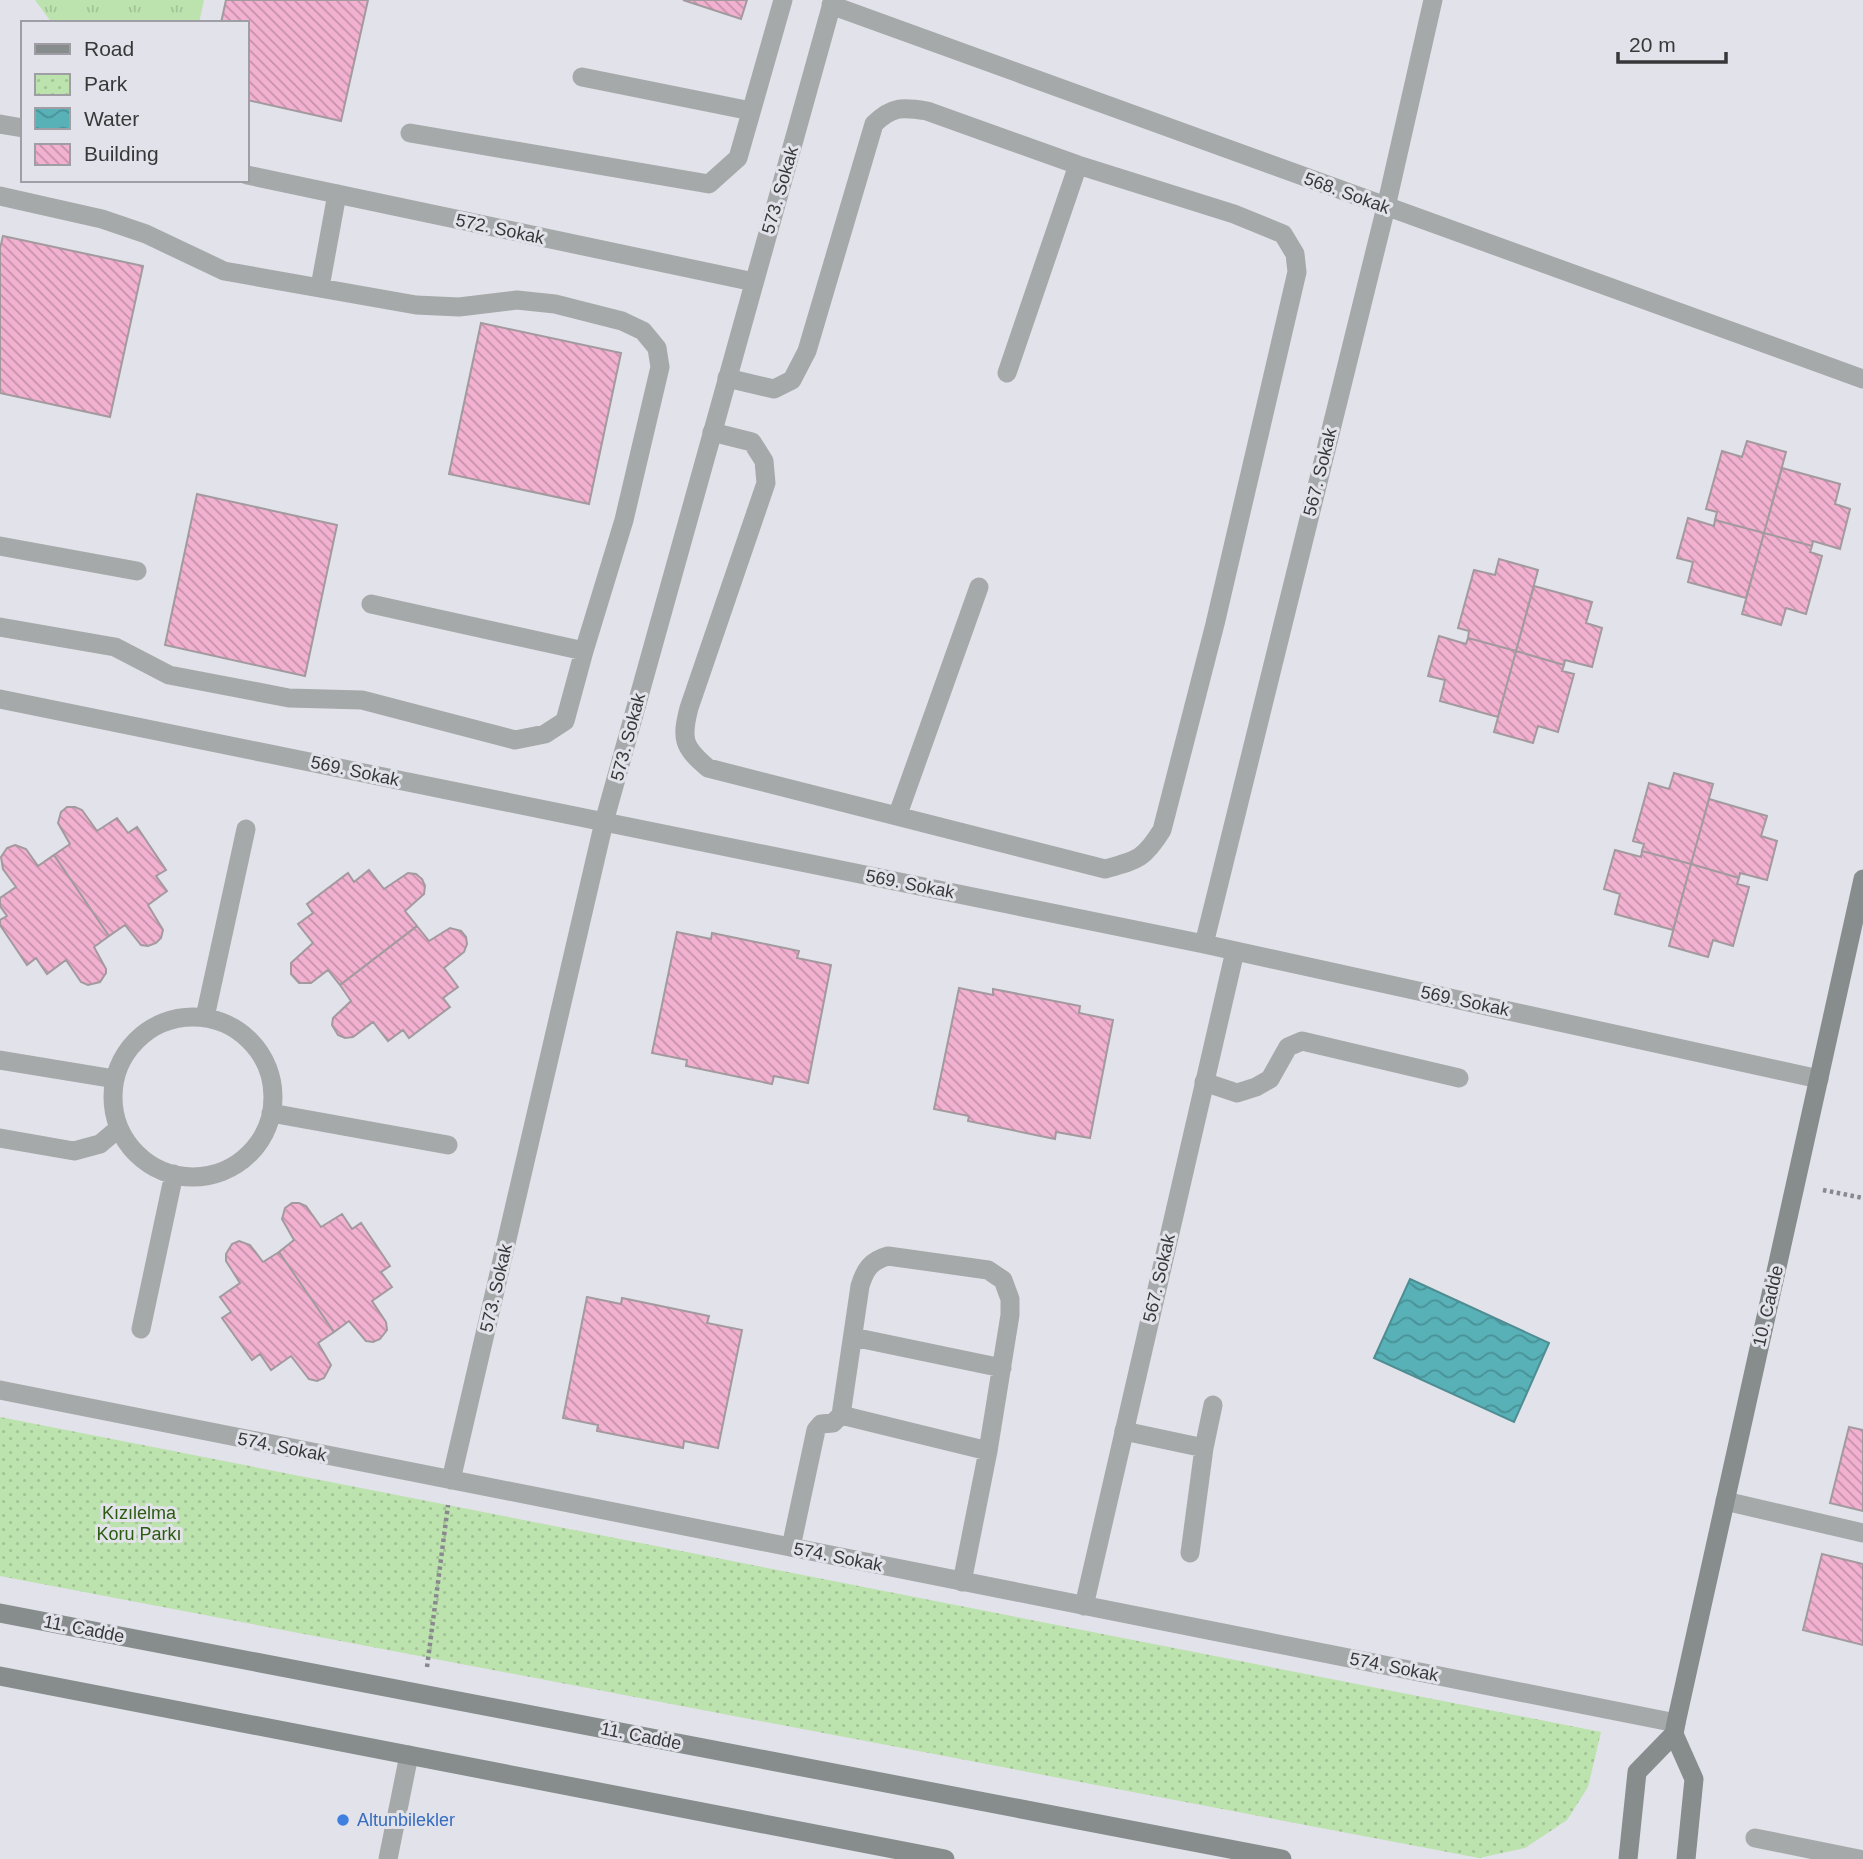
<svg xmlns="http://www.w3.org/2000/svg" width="1863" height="1859" font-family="Arial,sans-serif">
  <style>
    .grass { fill: url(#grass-tufts) }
    .park { fill: url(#park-dots) }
    .water { fill: url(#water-waves); stroke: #4e8d92; stroke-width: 2 }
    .building { fill: url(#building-back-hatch); stroke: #a29a9e; stroke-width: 2 }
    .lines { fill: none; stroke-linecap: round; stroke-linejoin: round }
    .path { stroke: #88888e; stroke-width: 4.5; stroke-dasharray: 3.5 3.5; stroke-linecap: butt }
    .service { stroke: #a5a9a9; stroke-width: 19 }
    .minor { stroke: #a5a9a9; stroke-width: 19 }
    .tertiary { stroke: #a5a9a9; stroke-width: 19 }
    .secondary { stroke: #868d8c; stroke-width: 19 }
    .shop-dot { fill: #3f7fe0; stroke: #e2e2ea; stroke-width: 2.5 }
    .labels { text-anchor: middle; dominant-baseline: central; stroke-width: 6; stroke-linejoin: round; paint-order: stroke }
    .street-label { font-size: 18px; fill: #38383b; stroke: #e2e2ea }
    .park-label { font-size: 18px; fill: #2b5b0f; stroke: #e2e2ea }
    .shop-label { font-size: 18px; fill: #366cbe; stroke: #e2e2ea; text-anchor: start }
  </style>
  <defs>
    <pattern id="grass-tufts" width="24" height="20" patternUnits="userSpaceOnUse" patternTransform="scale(1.75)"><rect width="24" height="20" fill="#bce2ad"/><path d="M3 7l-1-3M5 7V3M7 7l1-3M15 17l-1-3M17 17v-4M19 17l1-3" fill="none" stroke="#a2c396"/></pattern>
    <pattern id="park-dots" width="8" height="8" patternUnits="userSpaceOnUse" patternTransform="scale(1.75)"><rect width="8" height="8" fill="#bce2ad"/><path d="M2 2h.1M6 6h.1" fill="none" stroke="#a2c396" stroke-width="1.8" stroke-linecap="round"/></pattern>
    <pattern id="water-waves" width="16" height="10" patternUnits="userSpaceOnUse" patternTransform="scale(1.75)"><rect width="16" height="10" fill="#57b1b7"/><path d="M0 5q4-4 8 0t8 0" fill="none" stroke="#499196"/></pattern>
    <pattern id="building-back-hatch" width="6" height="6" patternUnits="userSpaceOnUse" patternTransform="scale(1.75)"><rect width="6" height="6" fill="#f2b1d0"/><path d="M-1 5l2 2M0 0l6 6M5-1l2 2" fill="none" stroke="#c591aa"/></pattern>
  </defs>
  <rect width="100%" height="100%" fill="#e2e2ea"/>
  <path class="grass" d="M 35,0 L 204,0 L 199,23 L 52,23 Z"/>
  <path class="park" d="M 0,1417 L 1601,1732 L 1588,1787 L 1567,1820 L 1525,1848 L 1479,1858 L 0,1576 Z"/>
  <path class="water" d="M 1410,1279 L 1549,1343 L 1514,1422 L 1374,1358 Z"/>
  <path class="building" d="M 226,0 L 368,0 L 341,121 L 247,100 L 247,23 L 221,23 Z
    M 683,0 L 747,0 L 741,19 Z
    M 3,236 L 143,266 L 110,417 L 0,393 L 0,248 Z
    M 481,323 L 621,353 L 589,504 L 449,474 Z
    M 1747,441 L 1786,452 L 1764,533 L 1715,520 L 1717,512 L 1706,509 L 1722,451 L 1742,457 Z
    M 1782,468 L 1840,484 L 1835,504 L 1850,509 L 1840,549 L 1813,541 L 1812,546 L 1764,533 Z
    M 197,494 L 337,525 L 305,676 L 165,645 Z
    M 1688,518 L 1714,526 L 1715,520 L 1764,533 L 1746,598 L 1688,582 L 1693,562 L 1677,558 Z
    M 1764,533 L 1812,546 L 1810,552 L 1822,556 L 1806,614 L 1786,608 L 1781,625 L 1742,614 Z
    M 1499,559 L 1538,570 L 1516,651 L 1468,638 L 1469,631 L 1458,628 L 1474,570 L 1495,575 Z
    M 1534,586 L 1592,602 L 1586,623 L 1602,628 L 1592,667 L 1565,660 L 1564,665 L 1516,651 Z
    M 1439,636 L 1466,644 L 1468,638 L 1516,651 L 1498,717 L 1440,701 L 1445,680 L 1428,676 Z
    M 1516,651 L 1564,665 L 1562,671 L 1574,674 L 1558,732 L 1538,726 L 1533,743 L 1494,732 Z
    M 1674,773 L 1713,784 L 1691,864 L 1642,851 L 1644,844 L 1633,841 L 1649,783 L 1669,789 Z
    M 1709,799 L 1767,816 L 1761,836 L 1777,841 L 1767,880 L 1740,873 L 1739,878 L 1691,864 Z
    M 67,807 L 75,807 L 82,810 L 97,831 L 117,818 L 128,833 L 137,827 L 166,870 L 156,876 L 167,891 L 148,905 L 163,930 L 161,938 L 156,943 L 148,946 L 141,945 L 125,925 L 109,936 L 54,855 L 70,844 L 58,823 L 61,812 Z
    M 15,845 L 26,849 L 38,866 L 54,855 L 109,936 L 94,947 L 106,969 L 106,973 L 100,982 L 88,985 L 81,982 L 66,960 L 47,974 L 36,958 L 27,965 L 0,925 L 0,920 L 7,916 L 0,906 L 0,898 L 16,887 L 3,869 L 1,857 L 7,848 Z
    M 1615,850 L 1641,857 L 1642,851 L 1691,864 L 1673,930 L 1615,914 L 1620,894 L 1604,889 Z
    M 1691,864 L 1739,878 L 1737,884 L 1749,887 L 1733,946 L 1713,940 L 1708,957 L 1669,946 Z
    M 369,870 L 384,889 L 408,873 L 416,874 L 422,879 L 425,886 L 424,894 L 405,911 L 417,926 L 340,985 L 328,970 L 311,983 L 299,983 L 291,974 L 291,963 L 313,943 L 298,924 L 313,913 L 307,904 L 348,873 L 354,882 Z
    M 417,926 L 429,941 L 450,928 L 461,931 L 466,937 L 467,944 L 464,952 L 444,968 L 458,987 L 443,998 L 450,1007 L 409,1038 L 403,1030 L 388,1041 L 373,1022 L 353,1037 L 345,1038 L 338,1035 L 332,1025 L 333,1018 L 351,1001 L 340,985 Z
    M 677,932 L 711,939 L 712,933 L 799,951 L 797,958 L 831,965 L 808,1083 L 774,1076 L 772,1084 L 686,1066 L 687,1060 L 652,1053 Z
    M 959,988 L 993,995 L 993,989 L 1080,1006 L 1079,1013 L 1113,1020 L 1090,1138 L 1056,1132 L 1055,1139 L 968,1121 L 969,1116 L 934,1109 Z
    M 292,1203 L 299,1203 L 306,1206 L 321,1227 L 342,1214 L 352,1229 L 361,1223 L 390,1266 L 381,1272 L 392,1287 L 372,1301 L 386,1322 L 387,1330 L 380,1339 L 373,1342 L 366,1341 L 349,1321 L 334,1332 L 279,1252 L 294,1240 L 282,1219 L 285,1208 Z
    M 239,1241 L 250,1245 L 263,1262 L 279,1252 L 334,1332 L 318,1343 L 331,1365 L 324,1378 L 317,1381 L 309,1379 L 291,1356 L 271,1370 L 260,1354 L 252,1360 L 222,1318 L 231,1312 L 220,1297 L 240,1283 L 226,1261 L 226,1254 L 232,1244 Z
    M 587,1297 L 621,1304 L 622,1298 L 709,1316 L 707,1323 L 742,1330 L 718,1448 L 684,1441 L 683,1448 L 597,1431 L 598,1425 L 563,1418 Z
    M 1849,1427 L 1863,1430 L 1863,1511 L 1830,1503 Z
    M 1822,1554 L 1863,1564 L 1863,1645 L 1803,1630 Z"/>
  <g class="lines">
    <path class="path" d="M 1823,1190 L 1863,1198
      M 427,1667 L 448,1505"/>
    <path class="service" d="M 0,196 L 102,219 L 146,234 L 224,271 L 416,305 L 459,307 L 517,300 L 555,304 L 622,321 L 643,331 L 657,348 L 660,367 L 624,520 L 584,651 L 565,721 L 545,734 L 515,740 L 362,700 L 289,698 L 169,675 L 115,647 L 0,627
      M 320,287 L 337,194
      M 1007,373 L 1078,165
      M 712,432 L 752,442 L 764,461 L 766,483 L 689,708 C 681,739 683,747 708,768 L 1105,869 C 1138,860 1144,859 1162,830 L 1215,624 L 1297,272 L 1295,254 L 1283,234 L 1234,214 L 1078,165 L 927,111 C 903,107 892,106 874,124 L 807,351 L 792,380 L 774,389 L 727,378
      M 0,546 L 137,571
      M 371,604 L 584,651
      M 898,814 L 979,587
      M 205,1017 L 246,829
      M113 1097a80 80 0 1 1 160 0a80 80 0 1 1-160 0Z
      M 0,1060 L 115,1079
      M 1204,1082 L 1237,1093 L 1256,1087 L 1270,1079 L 1288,1047 L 1302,1041 L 1459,1078
      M 271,1113 L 448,1145
      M 0,1138 L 74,1151 L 100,1144 L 119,1128
      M 141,1329 L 174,1174
      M 853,1337 L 1002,1368
      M 841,1415 L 988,1451
      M 1124,1431 L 1204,1448
      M 791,1547 L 816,1430 L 821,1424 L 833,1423 L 841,1415 L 860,1286 C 865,1270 870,1261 888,1256 L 988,1270 L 1003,1280 L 1010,1299 L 1010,1315 L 988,1451 L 962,1582
      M 1190,1553 L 1204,1448 L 1213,1405"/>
    <path class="minor" d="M 831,5 L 1863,379
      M 582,77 L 751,111
      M 0,124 L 23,128
      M 410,133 L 709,184 L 738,158 L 783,0
      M 247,175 L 754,282
      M 0,699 L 1204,944 L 1819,1079
      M 1204,944 L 1386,207 L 1433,0
      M 0,1390 L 1676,1723
      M 451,1480 L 604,822 L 833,0
      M 1725,1501 L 1863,1533
      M 1084,1606 L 1235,951
      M 1755,1838 L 1859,1859"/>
    <path class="tertiary" d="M 388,1859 L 409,1755"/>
    <path class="secondary" d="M 0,1613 L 1282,1859
      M 0,1676 L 945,1859
      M 1674,1734 L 1694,1779 L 1686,1859
      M 1628,1859 L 1637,1772 L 1674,1734 L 1676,1723 L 1863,879"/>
  </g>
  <circle class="shop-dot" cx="343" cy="1820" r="7"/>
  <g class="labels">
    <g class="street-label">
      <text transform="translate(780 190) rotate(-74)">573. Sokak</text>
      <text transform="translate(1347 193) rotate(20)">568. Sokak</text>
      <text transform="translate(500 229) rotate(12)">572. Sokak</text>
      <text transform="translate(1320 472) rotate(-76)">567. Sokak</text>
      <text transform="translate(628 737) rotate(-75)">573. Sokak</text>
      <text transform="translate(355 771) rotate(12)">569. Sokak</text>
      <text transform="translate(910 884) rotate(11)">569. Sokak</text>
      <text transform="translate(1465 1001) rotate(12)">569. Sokak</text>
      <text transform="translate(1159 1278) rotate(-77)">567. Sokak</text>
      <text transform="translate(496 1288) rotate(-77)">573. Sokak</text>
      <text transform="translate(1768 1306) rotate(-77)">10. Cadde</text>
      <text transform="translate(282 1447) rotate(11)">574. Sokak</text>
      <text transform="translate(838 1557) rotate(11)">574. Sokak</text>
      <text transform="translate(84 1629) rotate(11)">11. Cadde</text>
      <text transform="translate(1394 1667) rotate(11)">574. Sokak</text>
      <text transform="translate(641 1736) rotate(11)">11. Cadde</text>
    </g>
    <g class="park-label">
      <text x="139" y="1513">Kızılelma<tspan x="139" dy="21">Koru Parkı</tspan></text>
    </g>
    <g class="shop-label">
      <text x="357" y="1820">Altunbilekler</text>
    </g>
  </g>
  <rect x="21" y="21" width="228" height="161" fill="#e2e2ea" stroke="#9e9ea4" stroke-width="2"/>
  <rect x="35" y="44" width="35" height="10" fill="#868d8c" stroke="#9e9ea4" stroke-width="2"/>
  <text x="84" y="56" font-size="21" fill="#38383b">Road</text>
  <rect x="35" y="74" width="35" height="21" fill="url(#park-dots)" stroke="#9e9ea4" stroke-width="2"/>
  <text x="84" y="91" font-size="21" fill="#38383b">Park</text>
  <rect x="35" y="108" width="35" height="21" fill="url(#water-waves)" stroke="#9e9ea4" stroke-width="2"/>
  <text x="84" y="126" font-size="21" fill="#38383b">Water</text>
  <rect x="35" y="144" width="35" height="21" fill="url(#building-back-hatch)" stroke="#9e9ea4" stroke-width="2"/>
  <text x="84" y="161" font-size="21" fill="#38383b">Building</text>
  <path d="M1618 52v10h108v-10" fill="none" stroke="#38383b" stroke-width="3.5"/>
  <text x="1629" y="52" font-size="21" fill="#38383b" stroke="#e2e2ea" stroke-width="5" paint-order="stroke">20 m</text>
</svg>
